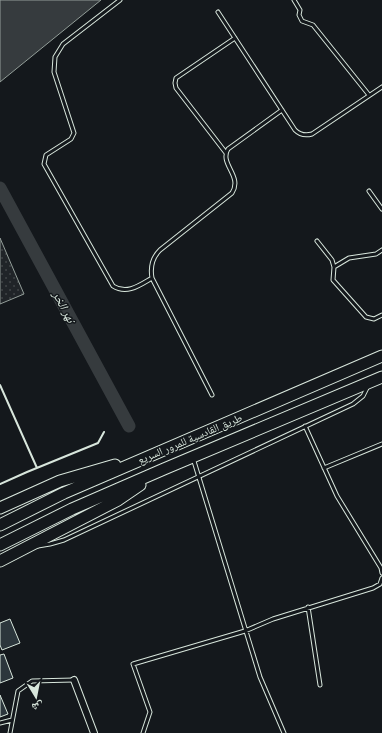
<svg xmlns="http://www.w3.org/2000/svg" width="382" height="733" font-family="'Roboto Condensed','Noto Naskh Arabic',sans-serif">
  <style>
    .grass { fill: url(#grass-dots); stroke: #939e99 }
    .water { fill: #363b3e; stroke: #939e99 }
    .lines { fill: none; stroke-linecap: round; stroke-linejoin: round }
    .river { stroke: #363b3e; stroke-width: 13 }
    .building { fill: #2c363c; stroke: #d8e6dc }
    .lane-casing { stroke: #d8e6dc; stroke-width: 5 }
    .street-casing { stroke: #d8e6dc; stroke-width: 8 }
    .highway-casing { stroke: #d8e6dc; stroke-width: 13 }
    .lane { stroke: #14181c; stroke-width: 3 }
    .street { stroke: #14181c; stroke-width: 6 }
    .highway { stroke: #14181c; stroke-width: 11 }
    .wall { stroke: #d8e6dc; stroke-width: 2 }
    .labels { text-anchor: middle; dominant-baseline: central; stroke-width: 3; stroke-linejoin: round; paint-order: stroke }
    .street-label { font-size: 11px; fill: #d8e6dc; stroke: #14181c }
    .water-label { font-size: 12px; font-style: italic; fill: #d8e6dc; stroke: #14181c }
  </style>
  <defs>
    <pattern id="grass-dots" width="8" height="8" patternUnits="userSpaceOnUse"><rect width="8" height="8" fill="#202428"/><path d="M2 2h.1M6 6h.1" fill="none" stroke="#404447" stroke-width="1.8" stroke-linecap="round"/></pattern>
  </defs>
  <rect width="100%" height="100%" fill="#14181c"/>
  <path class="grass" d="M 0,238 L 24,294 L 0,304 Z"/>
  <path class="water" d="M 0,0 L 101,0 L 0,82 Z"/>
  <g class="lines">
    <path class="river" d="M 0,188 L 129,426"/>
  </g>
  <path class="building" d="M 10,619 L 20,643 L 2,650 L 0,645 L 0,623 Z
    M 4,654 L 13,678 L 0,683 L 0,655 Z
    M 0,695 L 8,714 L 0,717 Z"/>
  <g class="lines">
    <defs>
      <path id="lane" d="M 120,0 L 63,44 L 55,57 L 54,72 L 74,133 L 71,139 L 46,155 L 44,164 L 113,286 C 127,295 140,285 152,278
        M 294,0 L 300,10 L 299,15 L 302,21 L 313,25 L 369,95
        M 218,12 L 295,130 C 300,135 305,136 312,134 L 382,87
        M 226,153 L 176,88 L 175,83 L 176,78 L 235,38
        M 369,191 L 382,209
        M 317,241 L 332,260 L 334,267 L 333,280 L 366,317 L 374,319 L 382,315
        M 334,267 L 349,258 L 376,254 L 382,250
        M 212,395 L 152,278 C 150,267 152,258 160,250 L 232,193 C 243,176 219,164 228,149 L 282,110
        M 305,426 L 337,496 L 381,568 L 382,573
        M 193,458 L 260,677 L 284,733
        M 324,468 L 382,444
        M 38,546 L 50,544 L 64,540 L 353,404 L 363,396 L 368,386
        M 308,607 L 320,685
        M 0,723 L 12,720
        M 10,733 L 18,691 L 32,681 L 74,680
        M 143,733 L 150,712 L 133,664 L 245,631 L 273,619 L 373,588 L 380,584 L 382,578"/>
      <path id="street" d="M 74,680 L 94,733"/>
      <path id="highway" d="M 0,508 L 60,481 L 115,465
        M 0,525 L 64,493 L 382,356
        M 0,545 L 72,509 L 164,469 L 382,377
        M 0,561 L 118,500 L 140,485"/>
    </defs>
    <use href="#lane" class="lane-casing"/>
    <use href="#street" class="street-casing"/>
    <use href="#highway" class="highway-casing"/>
    <use href="#lane" class="lane"/>
    <use href="#street" class="street"/>
    <use href="#highway" class="highway"/>
    <path class="wall" d="M 0,385 L 37,468
      M 0,484 L 27,472 L 98,443 L 104,432"/>
  </g>
  <g class="labels">
    <g class="street-label">
      <text transform="translate(190 439) rotate(-23)">طريق القادسية للمرور السريع</text>
    </g>
    <g class="water-label">
      <text transform="translate(64 307) rotate(62)">نهر الخر</text>
    </g>
  </g>
  <g transform="translate(36 697) rotate(170)" stroke="#14181c" stroke-width="3" paint-order="stroke">
  <path d="M0-3L7 15L0 10L-7 15Z" fill="#d8e6dc"/>
  <text y="-6" font-size="11" font-weight="bold" text-anchor="middle" fill="#d8e6dc">ش</text>
  </g>
</svg>
